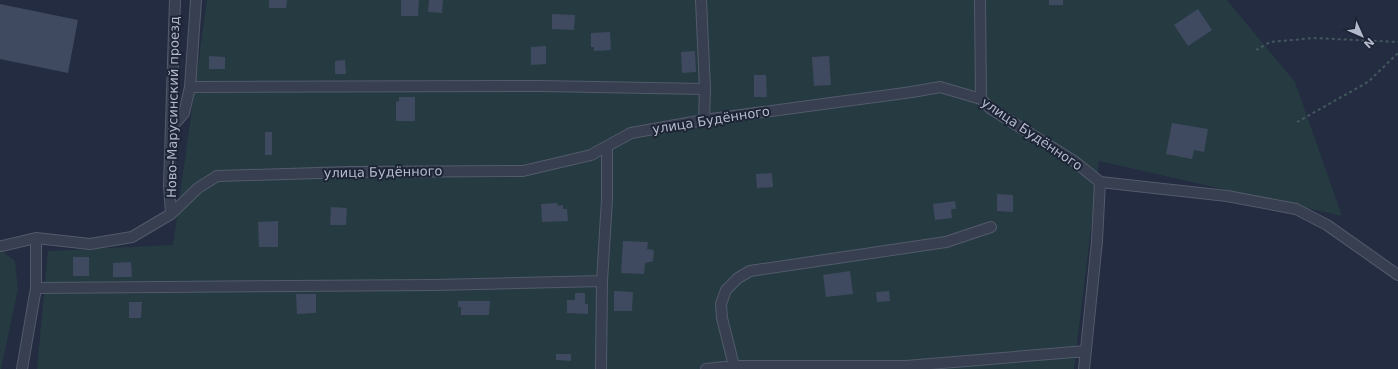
<svg xmlns="http://www.w3.org/2000/svg" width="1398" height="369" font-family="'DejaVu Sans',sans-serif">
  <style>
    .green { fill: #253b41 }
    .building { fill: #3f4a60 }
    .lines { fill: none; stroke-linecap: round; stroke-linejoin: round }
    .minor-casing { stroke: #525a6b; stroke-width: 12 }
    .path { stroke: #43585e; stroke-width: 2; stroke-dasharray: 3 3; stroke-linecap: butt }
    .minor { stroke: #373f50; stroke-width: 10 }
    .labels { text-anchor: middle; dominant-baseline: central; stroke-width: 4; stroke-linejoin: round; paint-order: stroke }
    .street-label { font-size: 13px; fill: #b4bacb; stroke: #1c2435 }
  </style>
  <rect width="100%" height="100%" fill="#232c40"/>
  <path class="green" d="M 207,0 L 1227,0 L 1295,82 L 1342,216 L 1099,161 L 1074,369 L 37,369 L 48,251 L 173,245 Z
    M 0,250 L 15,261 L 18,289 L 1,369 L 0,369 Z"/>
  <path class="building" d="M 269,0 L 287,0 L 286,8 L 269,8 Z
    M 401,0 L 419,0 L 418,16 L 401,16 Z
    M 429,0 L 443,0 L 442,13 L 428,12 Z
    M 1049,0 L 1063,0 L 1063,5 L 1049,5 Z
    M 0,4 L 78,20 L 68,73 L 0,59 Z
    M 1198,9 L 1212,30 L 1188,46 L 1174,25 Z
    M 552,14 L 575,15 L 574,30 L 552,29 Z
    M 610,32 L 611,50 L 594,51 L 594,47 L 591,47 L 591,33 Z
    M 546,46 L 546,64 L 531,65 L 531,47 Z
    M 695,51 L 696,72 L 682,73 L 681,52 Z
    M 209,56 L 225,57 L 225,69 L 209,69 Z
    M 829,56 L 831,85 L 814,86 L 812,57 Z
    M 345,60 L 346,74 L 335,74 L 335,61 Z
    M 754,75 L 766,75 L 767,97 L 754,97 Z
    M 399,97 L 415,97 L 415,121 L 396,121 L 396,102 L 399,101 Z
    M 1172,123 L 1208,129 L 1204,152 L 1194,150 L 1192,159 L 1166,154 Z
    M 265,132 L 272,132 L 272,155 L 265,155 Z
    M 772,173 L 773,187 L 757,188 L 756,174 Z
    M 997,194 L 1013,195 L 1013,212 L 997,211 Z
    M 955,201 L 956,209 L 951,209 L 952,218 L 935,220 L 933,204 Z
    M 557,203 L 558,206 L 563,205 L 563,209 L 567,209 L 568,221 L 542,222 L 541,204 Z
    M 331,207 L 347,208 L 346,225 L 330,225 Z
    M 278,221 L 278,247 L 259,247 L 258,222 Z
    M 623,241 L 648,242 L 647,249 L 654,250 L 653,261 L 645,263 L 644,274 L 621,273 Z
    M 73,257 L 89,257 L 89,276 L 73,276 Z
    M 131,262 L 132,277 L 113,277 L 113,263 Z
    M 850,271 L 853,294 L 826,297 L 823,275 Z
    M 614,291 L 633,292 L 632,311 L 614,311 Z
    M 889,291 L 890,301 L 877,302 L 876,292 Z
    M 575,293 L 585,293 L 585,304 L 588,304 L 588,314 L 567,313 L 567,300 L 575,300 Z
    M 296,294 L 316,294 L 316,313 L 297,314 Z
    M 458,301 L 490,301 L 489,315 L 461,315 L 461,307 L 458,307 Z
    M 129,302 L 142,302 L 141,318 L 129,318 Z
    M 556,354 L 571,354 L 571,361 L 556,360 Z"/>
  <g class="lines">
    <defs>
      <path id="minor" d="M 701,0 L 705,89 L 704,120
        M 980,0 L 981,99
        M 190,87 L 540,86 L 705,89
        M 171,128 L 184,113 L 190,87 L 196,0
        M 171,214 L 169,185 L 175,0
        M 2,246 L 36,238 L 90,244 L 132,237 L 171,214 L 198,188 L 217,176 L 350,172 L 523,171 L 591,155 L 631,133 L 704,120 L 912,92 L 940,87 L 981,99 L 991,109 L 1074,161 L 1100,182 L 1227,196 L 1296,209 L 1327,225 L 1398,275
        M 36,288 L 434,285 L 602,281
        M 734,366 L 722,318 L 721,304 L 726,290 L 738,278 L 750,271 L 946,242 L 991,227
        M 22,369 L 36,288 L 36,238
        M 601,369 L 602,281 L 607,199 L 607,147
        M 706,369 L 734,366 L 906,366 L 1086,351
        M 1084,369 L 1097,241 L 1100,182"/>
    </defs>
    <use href="#minor" class="minor-casing"/>
    <path class="path" d="M 1256,50 L 1270,42 L 1314,38 L 1398,42
      M 1297,122 L 1368,82 L 1398,53"/>
    <use href="#minor" class="minor"/>
  </g>
  <g class="labels">
    <g class="street-label">
      <text transform="translate(173 107) rotate(-89)">Ново-Марусинский проезд</text>
      <text transform="translate(711 120) rotate(-9)">улица Будённого</text>
      <text transform="translate(1032 134) rotate(34)">улица Будённого</text>
      <text transform="translate(383 172) rotate(-1)">улица Будённого</text>
    </g>
  </g>
  <g transform="translate(1362 36) rotate(135)" stroke="#1c2435" stroke-width="3" paint-order="stroke">
  <path d="M0-3L7 15L0 10L-7 15Z" fill="#b4bacb"/>
  <text y="-6" font-size="11" font-weight="bold" text-anchor="middle" fill="#b4bacb">N</text>
  </g>
</svg>
